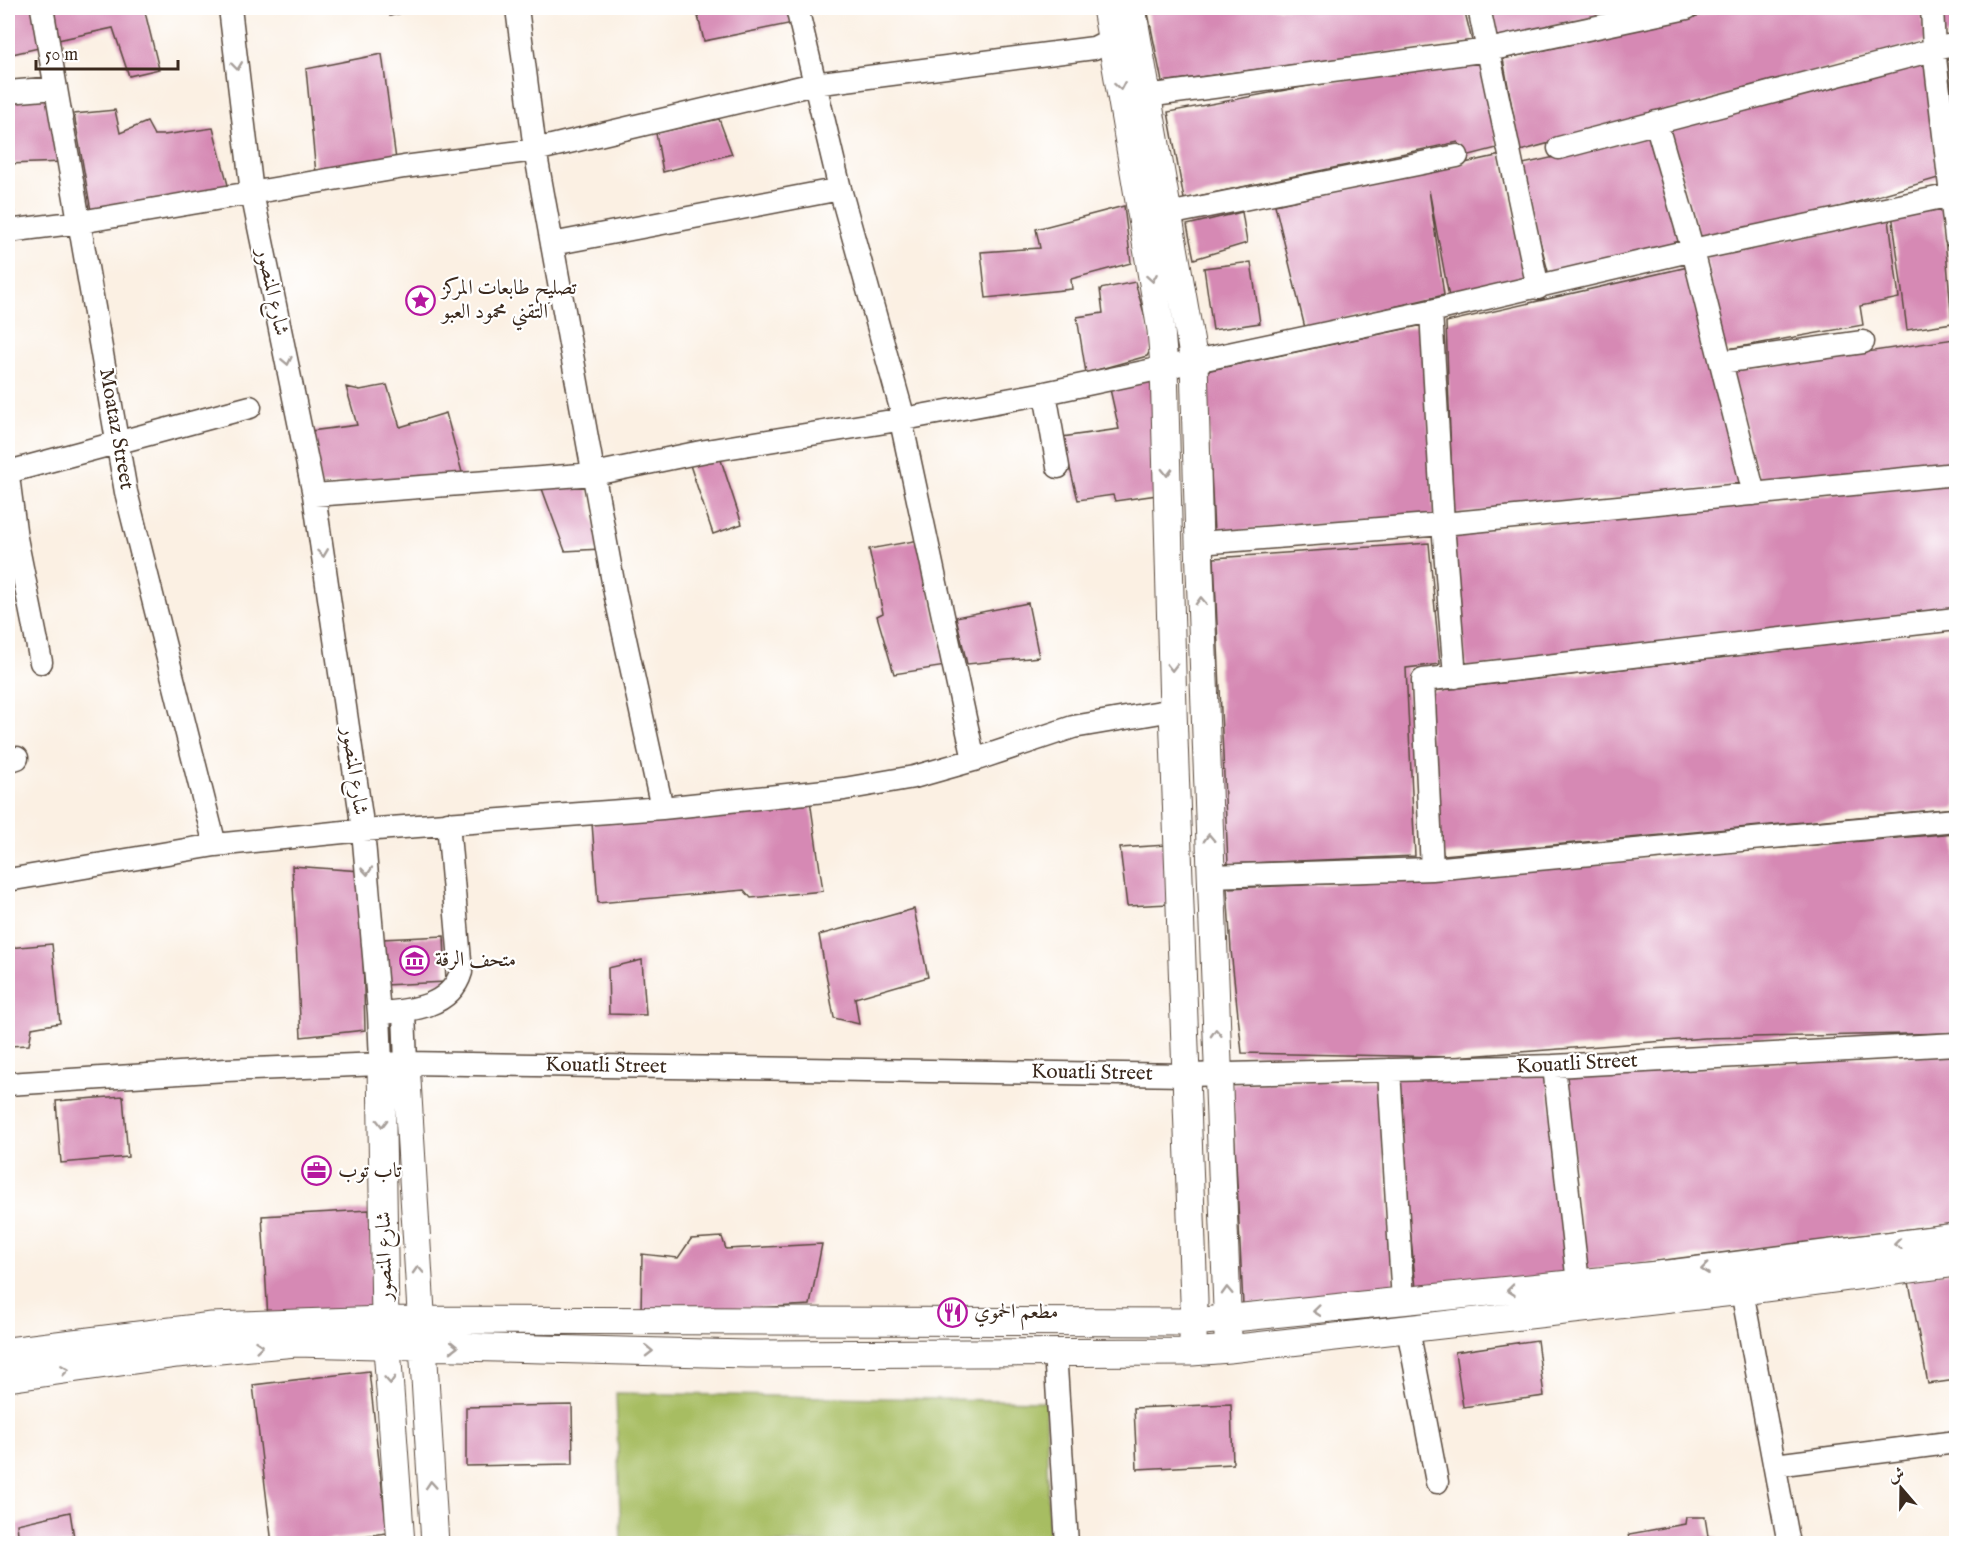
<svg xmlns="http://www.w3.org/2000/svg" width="1964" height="1551" font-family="'IM FELL English',Amiri,serif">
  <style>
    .green { fill: #a7bd62; stroke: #717440; stroke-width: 1.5 }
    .building { fill: #d689b4 }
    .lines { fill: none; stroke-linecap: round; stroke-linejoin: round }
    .minor-casing { stroke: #58483c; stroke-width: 25 }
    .major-casing { stroke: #58483c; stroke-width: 29 }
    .minor { stroke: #fff; stroke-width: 22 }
    .major { stroke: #fff; stroke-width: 27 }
    .oneway { stroke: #a79f9a }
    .labels { text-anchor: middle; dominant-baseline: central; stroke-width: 4.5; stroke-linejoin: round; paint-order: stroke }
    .poi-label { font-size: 21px; fill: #3b2a1e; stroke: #fff; text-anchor: start }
    .street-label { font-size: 21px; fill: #3b2a1e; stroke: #fff }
  </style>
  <rect width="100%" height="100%" fill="#fff"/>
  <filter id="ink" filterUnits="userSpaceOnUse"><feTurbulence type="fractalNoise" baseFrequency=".0167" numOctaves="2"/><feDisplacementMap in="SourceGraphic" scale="12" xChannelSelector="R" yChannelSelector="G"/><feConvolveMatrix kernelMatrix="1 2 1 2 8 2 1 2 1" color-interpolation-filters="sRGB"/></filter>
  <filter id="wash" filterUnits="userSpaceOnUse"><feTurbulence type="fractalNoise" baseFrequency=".008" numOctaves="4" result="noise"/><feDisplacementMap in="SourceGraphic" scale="24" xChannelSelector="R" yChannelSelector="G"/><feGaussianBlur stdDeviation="1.35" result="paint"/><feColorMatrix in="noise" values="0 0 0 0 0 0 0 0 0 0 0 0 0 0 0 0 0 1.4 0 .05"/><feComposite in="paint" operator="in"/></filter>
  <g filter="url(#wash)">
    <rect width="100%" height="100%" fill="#fbf0e3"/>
    <path class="green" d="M 616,1393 L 1046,1401 L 1049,1543 L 621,1543 Z"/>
    <g id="blocks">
      <path class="building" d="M 8,8 L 36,8 L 43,47 L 8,55 Z
        M 54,8 L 144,8 L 159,69 L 129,76 L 113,28 L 58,40 Z
        M 390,8 L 421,8 L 390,16 Z
        M 696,8 L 789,8 L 793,23 L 704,41 Z
        M 1147,8 L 1464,8 L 1472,41 L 1162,82 Z
        M 1488,8 L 1643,8 L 1495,38 Z
        M 1733,8 L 1922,8 L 1925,42 L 1520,151 L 1503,59 Z
        M 1938,8 L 1956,8 L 1956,34 L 1942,37 Z
        M 1956,49 L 1956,113 L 1955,113 L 1946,51 Z
        M 382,54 L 396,160 L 316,174 L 306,69 Z
        M 1491,60 L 1497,148 L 1466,156 L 1458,142 L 1184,199 L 1168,112 L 1313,85 Z
        M 1927,60 L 1938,178 L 1702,248 L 1669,128 Z
        M 47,88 L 63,162 L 8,164 L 8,91 Z
        M 115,110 L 120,133 L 147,122 L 154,135 L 164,135 L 213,128 L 229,189 L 91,211 L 74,114 Z
        M 719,119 L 732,154 L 663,172 L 656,133 Z
        M 1650,136 L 1672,177 L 1679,242 L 1588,267 L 1549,275 L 1534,219 L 1523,164 Z
        M 1501,155 L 1526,280 L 1449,297 L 1429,190 L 1444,295 L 1305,328 L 1275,205 Z
        M 8,185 L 15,214 L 8,214 Z
        M 1942,201 L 1952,323 L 1907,330 L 1892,213 Z
        M 1124,206 L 1131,263 L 1071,279 L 1072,289 L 986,298 L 981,252 L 1040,248 L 1036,229 Z
        M 1242,212 L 1247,243 L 1194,259 L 1187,225 Z
        M 1889,219 L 1899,298 L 1860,306 L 1863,325 L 1722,350 L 1706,256 Z
        M 1251,262 L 1260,323 L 1213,330 L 1204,268 Z
        M 1688,267 L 1741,485 L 1453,514 L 1446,322 Z
        M 1135,282 L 1153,345 L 1147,356 L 1086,373 L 1077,317 L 1103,313 L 1100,289 Z
        M 1423,325 L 1434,516 L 1214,532 L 1206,371 Z
        M 1954,339 L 1956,370 L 1956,464 L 1763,493 L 1732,372 Z
        M 1154,377 L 1157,495 L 1115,501 L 1113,495 L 1078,500 L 1062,437 L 1119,429 L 1110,389 Z
        M 387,385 L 400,427 L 446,413 L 463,476 L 320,485 L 311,431 L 357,425 L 346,387 L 360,390 Z
        M 721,460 L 742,524 L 713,534 L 690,465 Z
        M 1956,481 L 1956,616 L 1466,668 L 1452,534 Z
        M 541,486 L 586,486 L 600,549 L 565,551 Z
        M 919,540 L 946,666 L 894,674 L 877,616 L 883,613 L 869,549 Z
        M 1429,543 L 1440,664 L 1406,668 L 1415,856 L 1228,864 L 1214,558 Z
        M 1028,603 L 1039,657 L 967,664 L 956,617 Z
        M 1956,630 L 1956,808 L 1443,855 L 1424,692 Z
        M 810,800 L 823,891 L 751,898 L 744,890 L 598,903 L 592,823 Z
        M 1956,833 L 1956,1033 L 1705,1038 L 1454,1057 L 1242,1053 L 1231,950 L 1227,888 L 1376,882 Z
        M 1166,845 L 1169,904 L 1127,906 L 1120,848 Z
        M 292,866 L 361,871 L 365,1030 L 301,1037 Z
        M 914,909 L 928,977 L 855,998 L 859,1024 L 834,1018 L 819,935 Z
        M 444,936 L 446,982 L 384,985 L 382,939 Z
        M 52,944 L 60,1023 L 32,1028 L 29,1045 L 8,1046 L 8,948 Z
        M 642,960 L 646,1015 L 609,1014 L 608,968 Z
        M 1956,1054 L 1956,1223 L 1586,1270 L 1565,1076 Z
        M 1546,1066 L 1572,1276 L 1416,1288 L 1394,1070 Z
        M 1379,1082 L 1394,1292 L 1243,1305 L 1232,1083 Z
        M 123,1096 L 128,1157 L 61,1163 L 56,1101 Z
        M 369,1210 L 375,1312 L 268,1319 L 262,1216 Z
        M 722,1237 L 726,1249 L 822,1244 L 810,1305 L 641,1314 L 642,1254 L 678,1258 L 691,1239 Z
        M 1956,1271 L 1956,1380 L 1928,1384 L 1908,1277 Z
        M 1537,1340 L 1544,1396 L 1463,1407 L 1455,1352 Z
        M 369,1371 L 387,1533 L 300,1544 L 272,1544 L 253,1385 Z
        M 1231,1404 L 1233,1464 L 1137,1469 L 1134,1408 Z
        M 572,1405 L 573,1464 L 466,1466 L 466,1407 Z
        M 70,1512 L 75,1544 L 19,1544 L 17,1524 Z
        M 1686,1517 L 1705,1517 L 1708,1536 L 1717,1538 L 1717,1544 L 1631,1544 L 1629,1534 L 1685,1524 Z"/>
    </g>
  </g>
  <g filter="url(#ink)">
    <use href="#blocks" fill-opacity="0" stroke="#58483c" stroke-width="1.5"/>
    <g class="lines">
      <defs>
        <path id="minor" d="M 42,8 L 126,492 L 215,845
          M 230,8 L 252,193 L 314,495 L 363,830 L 379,1013 L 381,1064
          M 517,8 L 535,150 L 615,593 L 662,808
          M 797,8 L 840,189 L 904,419 L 903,430 L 974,760
          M 1479,8 L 1538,288
          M 1932,8 L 1934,49 L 1956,238
          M 8,92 L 56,88
          M 1147,96 L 1488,50 L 1687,8
          M 1656,122 L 1693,251 L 1754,494
          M 1559,148 L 1956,44
          M 1168,214 L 1457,156
          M 8,231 L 80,222 L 404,167 L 535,150 L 814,84 L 1094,48 L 1112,39
          M 552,244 L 840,189
          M 1431,311 L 1443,524 L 1455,677
          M 1721,362 L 1863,342
          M 1045,393 L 1058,467
          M 8,472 L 250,407
          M 8,476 L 16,538 L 41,662
          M 314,495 L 594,474 L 706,451 L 904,419 L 1045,393 L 1431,311 L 1702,248 L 1956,194
          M 1199,543 L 1443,524 L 1956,474
          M 8,761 L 17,758
          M 1432,869 L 1423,680 L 1956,619
          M 1210,876 L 1432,869 L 1956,820
          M 8,880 L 215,845 L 363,830 L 662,808 L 844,789 L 914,777 L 974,760 L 1073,727 L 1173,710
          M 404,1012 L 406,1063
          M 379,1013 C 410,1011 451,1007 461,972 L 448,823
          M 1554,1066 L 1578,1283
          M 1389,1070 L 1403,1302
          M 8,1084 L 226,1070 L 406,1063 L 1187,1075 L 1554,1066 L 1956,1044
          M 1742,1291 L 1789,1544
          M 1408,1329 L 1437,1482
          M 1055,1351 L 1067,1544
          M 1775,1465 L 1956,1442"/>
        <path id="major" d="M 1106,8 L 1161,330 L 1164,366 L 1173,710 L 1194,1300 L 1193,1339
          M 1132,8 L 1194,361 L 1199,543 L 1228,1336
          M 406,1063 L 435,1544
          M 381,1064 L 385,1320 L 401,1544
          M 8,1351 L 212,1326 L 385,1320 L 1194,1322 L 1677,1273 L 1956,1237
          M 8,1378 L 177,1354 L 296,1343 L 747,1354 L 1192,1352 L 1229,1349 L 1742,1291 L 1956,1263"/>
      </defs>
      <use href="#minor" class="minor-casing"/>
      <use href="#major" class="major-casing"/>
      <use href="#minor" class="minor"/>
      <use href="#major" class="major"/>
    </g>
    <defs><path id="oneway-chevron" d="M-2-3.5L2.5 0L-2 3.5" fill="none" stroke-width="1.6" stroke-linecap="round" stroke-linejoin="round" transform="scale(1.5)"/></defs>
    <g class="oneway">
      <use href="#oneway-chevron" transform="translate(237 66) rotate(83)"/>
      <use href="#oneway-chevron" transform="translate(1120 86) rotate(80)"/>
      <use href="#oneway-chevron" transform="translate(1152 278) rotate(80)"/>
      <use href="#oneway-chevron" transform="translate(287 361) rotate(78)"/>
      <use href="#oneway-chevron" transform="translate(1167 472) rotate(89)"/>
      <use href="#oneway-chevron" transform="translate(323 553) rotate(82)"/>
      <use href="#oneway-chevron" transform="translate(1201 601) rotate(-92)"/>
      <use href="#oneway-chevron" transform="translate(1172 667) rotate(89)"/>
      <use href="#oneway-chevron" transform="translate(1209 838) rotate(-92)"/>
      <use href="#oneway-chevron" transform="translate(367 871) rotate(85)"/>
      <use href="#oneway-chevron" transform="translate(1216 1033) rotate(-92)"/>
      <use href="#oneway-chevron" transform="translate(382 1123) rotate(89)"/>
      <use href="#oneway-chevron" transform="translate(1898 1244) rotate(173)"/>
      <use href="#oneway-chevron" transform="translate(1705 1269) rotate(173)"/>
      <use href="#oneway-chevron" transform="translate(418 1270) rotate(-93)"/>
      <use href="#oneway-chevron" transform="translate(1511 1290) rotate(174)"/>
      <use href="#oneway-chevron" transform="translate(1227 1291) rotate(-92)"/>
      <use href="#oneway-chevron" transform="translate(1317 1311) rotate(174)"/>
      <use href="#oneway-chevron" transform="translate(259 1346) rotate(-6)"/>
      <use href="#oneway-chevron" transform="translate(454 1347) rotate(1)"/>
      <use href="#oneway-chevron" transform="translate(649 1351) rotate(1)"/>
      <use href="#oneway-chevron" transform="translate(65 1370) rotate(-8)"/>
      <use href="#oneway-chevron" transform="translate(390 1380) rotate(86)"/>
      <use href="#oneway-chevron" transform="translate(431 1485) rotate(-94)"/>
    </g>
  </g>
  <defs>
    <symbol id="sight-ring" viewBox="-11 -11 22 22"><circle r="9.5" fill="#fff" stroke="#b5179e" stroke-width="1.5"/><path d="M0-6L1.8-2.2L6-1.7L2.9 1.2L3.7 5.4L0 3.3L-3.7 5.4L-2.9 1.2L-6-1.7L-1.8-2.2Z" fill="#b5179e"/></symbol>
    <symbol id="museum-ring" viewBox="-11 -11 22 22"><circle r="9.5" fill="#fff" stroke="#b5179e" stroke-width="1.5"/><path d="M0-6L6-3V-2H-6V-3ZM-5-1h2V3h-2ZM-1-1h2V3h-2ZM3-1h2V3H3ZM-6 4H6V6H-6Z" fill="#b5179e"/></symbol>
    <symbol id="office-ring" viewBox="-11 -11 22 22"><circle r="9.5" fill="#fff" stroke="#b5179e" stroke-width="1.5"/><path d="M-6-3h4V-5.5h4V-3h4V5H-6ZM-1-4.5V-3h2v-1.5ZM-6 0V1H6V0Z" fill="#b5179e"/></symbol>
    <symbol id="restaurant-ring" viewBox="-11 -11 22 22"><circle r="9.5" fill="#fff" stroke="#b5179e" stroke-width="1.5"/><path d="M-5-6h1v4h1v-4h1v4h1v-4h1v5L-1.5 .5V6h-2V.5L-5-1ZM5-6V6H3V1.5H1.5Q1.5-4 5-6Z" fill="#b5179e"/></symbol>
  </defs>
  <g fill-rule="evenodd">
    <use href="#sight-ring" x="404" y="284" width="33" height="33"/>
    <use href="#museum-ring" x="398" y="944" width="33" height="33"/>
    <use href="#office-ring" x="300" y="1154" width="33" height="33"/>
    <use href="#restaurant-ring" x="936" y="1296" width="33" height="33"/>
  </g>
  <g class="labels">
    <g class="poi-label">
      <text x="442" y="288">تصليح طابعات المركز<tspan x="442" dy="24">التقني محمود العبو</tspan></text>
      <text x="435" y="960">متحف الرقة</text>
      <text x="338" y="1171">تاب توب</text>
      <text x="974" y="1312">مطعم الحموي</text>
    </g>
    <g class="street-label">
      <text transform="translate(272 292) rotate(78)">شارع المنصور</text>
      <text transform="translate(116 429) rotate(80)">Moataz Street</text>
      <text transform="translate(354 771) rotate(82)">شارع المنصور</text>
      <text transform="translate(1577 1064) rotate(-3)">Kouatli Street</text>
      <text transform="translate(606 1066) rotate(1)">Kouatli Street</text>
      <text transform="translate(1092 1073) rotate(1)">Kouatli Street</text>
      <text transform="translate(385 1256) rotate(-91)">شارع المنصور</text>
    </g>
  </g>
  <rect width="1964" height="1551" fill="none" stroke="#fff" stroke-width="30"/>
  <g transform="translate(1901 1488) rotate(340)" stroke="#ffffff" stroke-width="4.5" paint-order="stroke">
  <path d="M0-4.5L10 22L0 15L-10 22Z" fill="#3b2a1e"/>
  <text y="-9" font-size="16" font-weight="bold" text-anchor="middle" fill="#3b2a1e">ش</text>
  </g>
  <path d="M36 60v9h142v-9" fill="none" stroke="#3b2a1e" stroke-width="3"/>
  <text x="45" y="60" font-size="18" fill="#3b2a1e" stroke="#ffffff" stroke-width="4.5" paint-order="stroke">50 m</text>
</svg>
